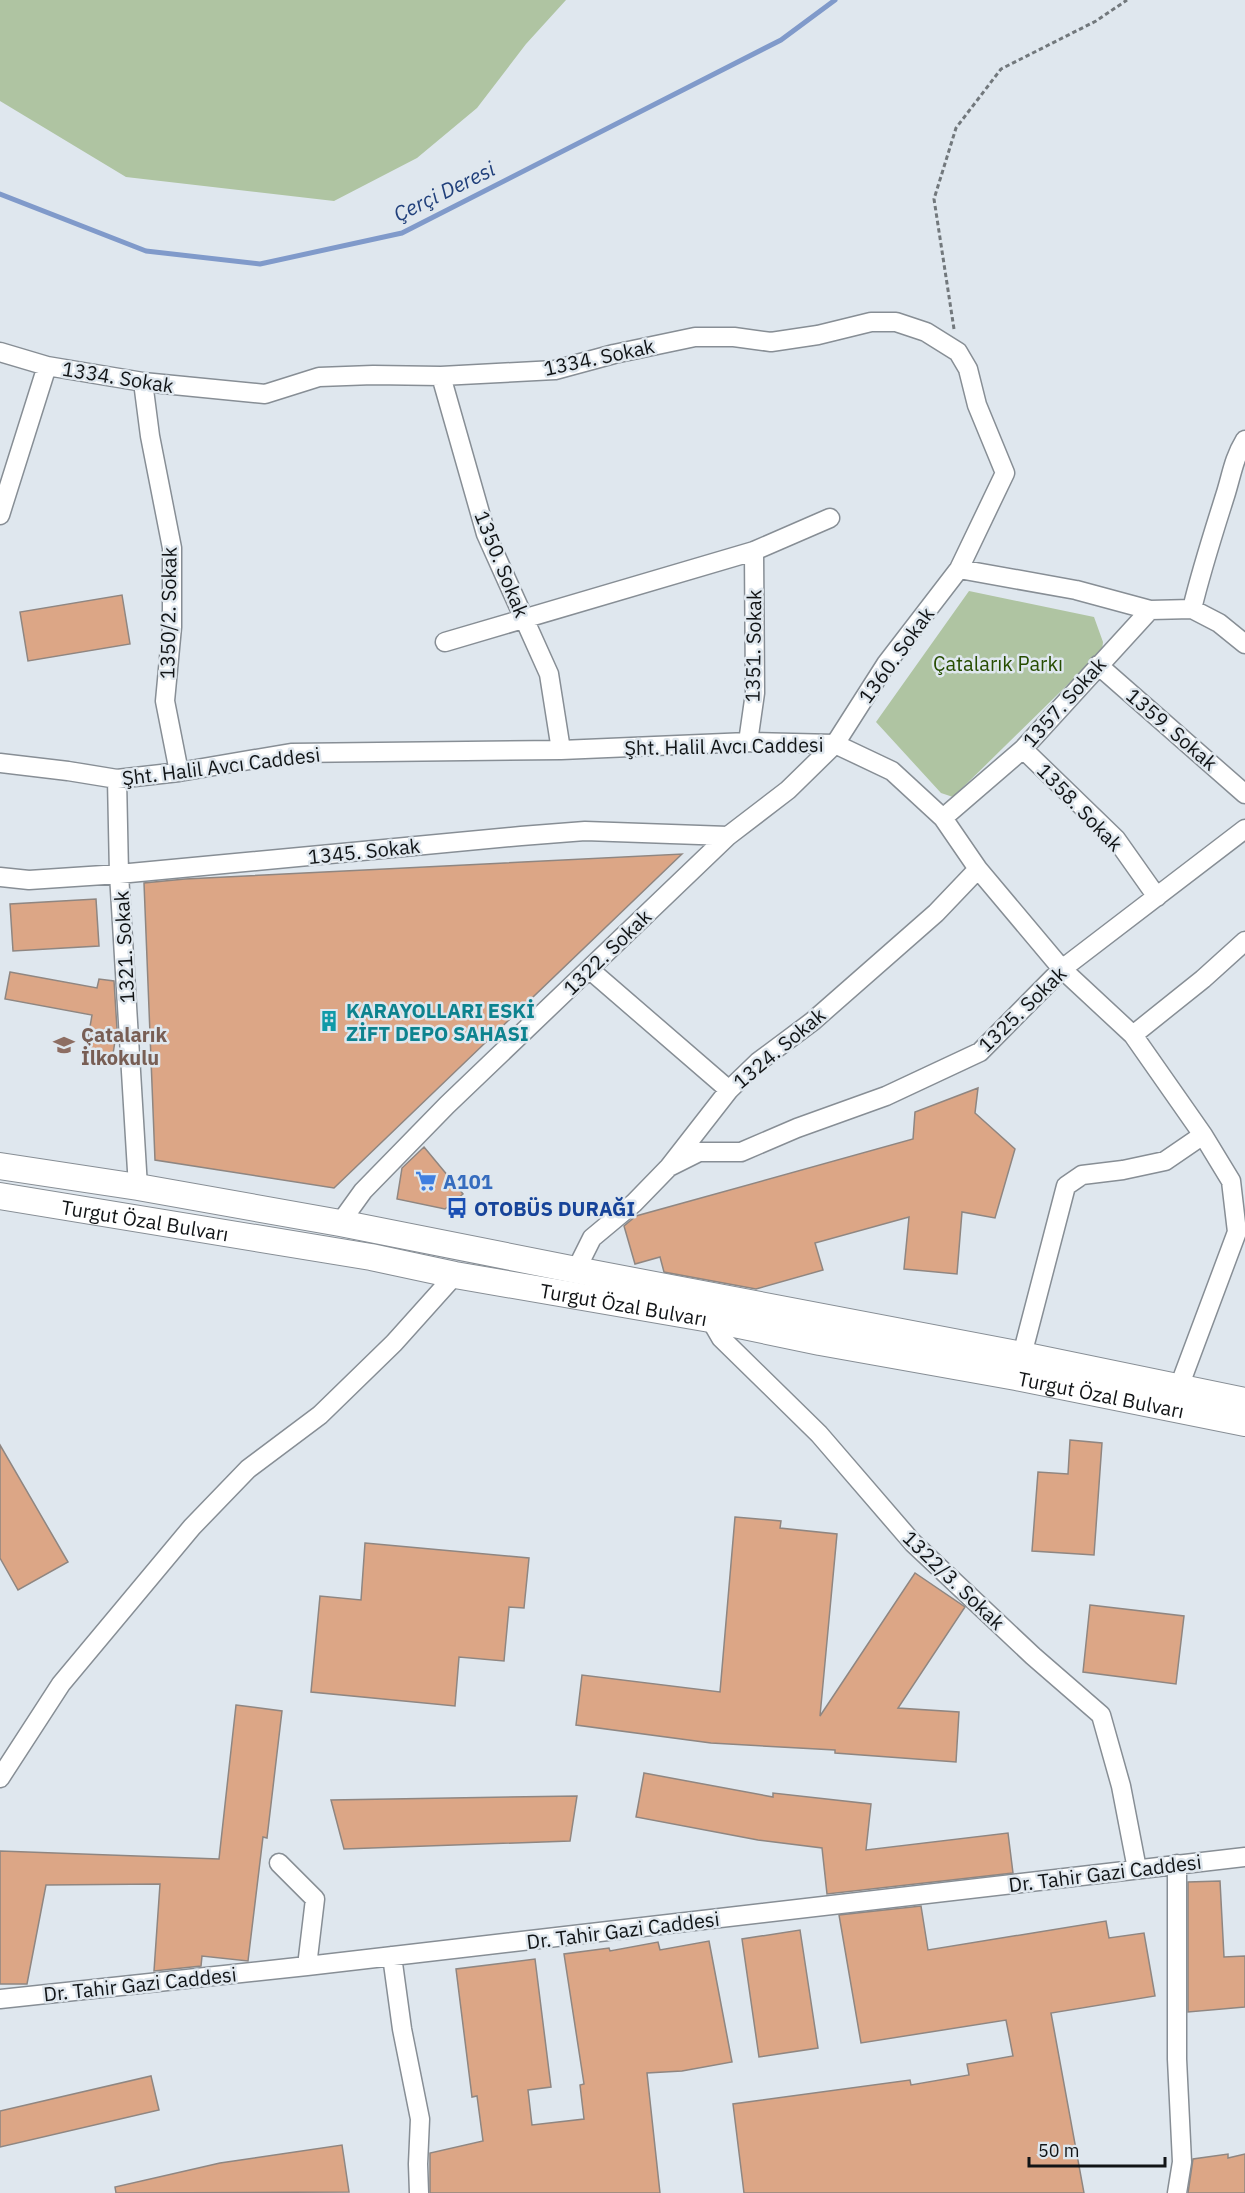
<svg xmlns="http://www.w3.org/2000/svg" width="1245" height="2193" font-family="'IBM Plex Sans',sans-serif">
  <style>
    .green { fill: #afc4a2 }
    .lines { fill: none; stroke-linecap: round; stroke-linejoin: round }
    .stream { stroke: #809aca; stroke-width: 5 }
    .building { fill: #dca686; stroke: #8f8681; stroke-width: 1.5 }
    .street-casing { stroke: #878e95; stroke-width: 21 }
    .secondary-casing { stroke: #878e95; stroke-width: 28 }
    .path { stroke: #72787c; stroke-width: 3; stroke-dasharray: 4.5 3; stroke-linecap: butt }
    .street { stroke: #fff; stroke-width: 18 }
    .secondary { stroke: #fff; stroke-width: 26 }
    .labels { text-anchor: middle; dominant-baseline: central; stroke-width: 5; stroke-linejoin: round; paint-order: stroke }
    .street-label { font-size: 20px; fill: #111416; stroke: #dfe7ee }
    .park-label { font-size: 20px; fill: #264c00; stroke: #dfe7ee }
    .culture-label { font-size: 20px; font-weight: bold; fill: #0d838f; stroke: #dfe7ee; text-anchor: start }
    .education-label { font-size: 20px; font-weight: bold; fill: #785e54; stroke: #dfe7ee; text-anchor: start }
    .shop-label { font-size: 20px; font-weight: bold; fill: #366cbe; stroke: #dfe7ee; text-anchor: start }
    .transit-label { font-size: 20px; font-weight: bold; fill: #164399; stroke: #dfe7ee; text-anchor: start }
    .water-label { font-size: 21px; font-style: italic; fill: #21407b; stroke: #dfe7ee }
  </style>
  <rect width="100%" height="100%" fill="#dfe7ee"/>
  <path class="green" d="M 0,0 L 566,0 L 526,44 L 477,108 L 417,158 L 334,201 L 126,177 L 0,101 Z
    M 969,591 L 1094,617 L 1103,642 L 1102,651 L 953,797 L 941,793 L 876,722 Z"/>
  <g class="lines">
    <path class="stream" d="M 0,194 L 146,251 L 260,264 L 402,233 L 781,40 L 835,0"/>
  </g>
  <path class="building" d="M 122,595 L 130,644 L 28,661 L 20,612 Z
    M 682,854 L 334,1188 L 155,1160 L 144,883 L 185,879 Z
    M 96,899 L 99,946 L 13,951 L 10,904 Z
    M 10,972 L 97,988 L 99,979 L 114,981 L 117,1029 L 111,1066 L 84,1062 L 92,1015 L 5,999 Z
    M 978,1088 L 975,1113 L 1015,1149 L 995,1218 L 962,1212 L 957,1274 L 904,1269 L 909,1217 L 815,1243 L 823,1270 L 756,1289 L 664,1272 L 660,1257 L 635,1264 L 624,1226 L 636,1216 L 913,1139 L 915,1112 Z
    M 424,1147 L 463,1194 L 445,1209 L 397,1199 L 402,1168 Z
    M 1070,1440 L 1102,1443 L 1094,1555 L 1032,1551 L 1038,1472 L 1068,1474 Z
    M 0,1445 L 68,1562 L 18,1590 L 0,1558 Z
    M 735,1517 L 781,1521 L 780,1528 L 837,1534 L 820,1716 L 915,1573 L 965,1607 L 898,1708 L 959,1712 L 956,1762 L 835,1753 L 835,1750 L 711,1743 L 576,1725 L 582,1675 L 720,1692 Z
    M 365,1543 L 529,1558 L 524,1608 L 509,1607 L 504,1661 L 459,1657 L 455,1706 L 311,1692 L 320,1596 L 361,1600 Z
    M 1090,1605 L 1184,1616 L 1176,1684 L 1083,1672 Z
    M 236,1705 L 282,1711 L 267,1838 L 263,1837 L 248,1961 L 202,1956 L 201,1966 L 154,1971 L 160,1884 L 46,1885 L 27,1984 L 0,1984 L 0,1851 L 219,1859 Z
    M 644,1773 L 773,1797 L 773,1793 L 871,1804 L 866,1850 L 1008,1833 L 1013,1873 L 827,1894 L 822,1848 L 758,1840 L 636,1817 Z
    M 577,1796 L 570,1841 L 344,1849 L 331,1800 Z
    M 1220,1881 L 1224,1957 L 1245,1956 L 1245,2007 L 1188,2012 L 1188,1882 Z
    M 921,1906 L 928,1950 L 1106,1921 L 1109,1938 L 1144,1933 L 1155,1996 L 1051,2013 L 1084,2193 L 744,2193 L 733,2104 L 910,2080 L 911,2085 L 969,2075 L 967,2064 L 1013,2056 L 1006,2020 L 861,2043 L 839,1915 Z
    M 800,1930 L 818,2048 L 759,2057 L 742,1939 Z
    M 709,1941 L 732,2062 L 682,2071 L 647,2073 L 660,2193 L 430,2193 L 430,2153 L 483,2141 L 477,2096 L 472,2097 L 456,1969 L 535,1959 L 551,2087 L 528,2090 L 532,2125 L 584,2119 L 580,2085 L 584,2084 L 564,1954 L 609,1948 L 610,1951 L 658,1942 L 660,1950 Z
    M 151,2076 L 159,2110 L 0,2147 L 0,2111 Z
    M 342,2145 L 349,2192 L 116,2193 L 115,2187 L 220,2163 Z
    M 1228,2154 L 1228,2158 L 1245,2154 L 1245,2193 L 1188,2193 L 1193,2159 Z"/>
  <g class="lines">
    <defs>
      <path id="street" d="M 0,352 L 47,366 L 143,382 L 265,394 L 319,377 L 373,375 L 441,376 L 555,370 L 614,354 L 695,337 L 734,337 L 771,342 L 818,335 L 871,322 L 896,322 L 926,332 L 958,352 L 968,369 L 977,405 L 1005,473 L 959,569 L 886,664 L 835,744 L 788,790 L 728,836 L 447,1105 L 363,1191 L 340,1223
        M 441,376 L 486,534 L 549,674 L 561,750
        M 143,382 L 150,436 L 172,548 L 172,627 L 165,701 L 179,772
        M 0,515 L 47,366
        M 959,569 L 1076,590 L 1150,610
        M 1192,609 C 1201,571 1213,534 1225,496 C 1232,474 1233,460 1245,440
        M 445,642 L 754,551 L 830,518
        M 1098,665 L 1245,794
        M 748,742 L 755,693 L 754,551
        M 1023,749 L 1116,839 L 1157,897
        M 0,763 L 68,771 L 117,779 L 179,772 L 291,753 L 561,750 L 748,742 L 835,744 L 892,771 L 943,818 L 978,869 L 1062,969 L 1133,1035 L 1203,1135 L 1165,1161 L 1123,1170 L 1082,1175 L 1066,1186 L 1022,1355
        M 117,779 L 119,874 L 138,1187
        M 943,818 L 1023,749 L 1150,610 L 1192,609 L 1219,623 L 1245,644
        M 0,877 L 29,880 L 119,874 L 521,836 L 585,831 L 728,836
        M 589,969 L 729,1090
        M 1133,1035 L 1203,979 L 1245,941
        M 669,1167 L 699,1152 L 741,1152 L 797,1128 L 886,1096 L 980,1052 L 1062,969 L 1245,829
        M 576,1270 L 592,1238 L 634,1203 L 669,1167 L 729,1090 L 758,1062 L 813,1021 L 936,913 L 978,869
        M 710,1319 L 721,1338 L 819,1434 L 913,1543 L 1033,1656 L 1101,1715 L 1121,1786 L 1137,1869
        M 1179,1387 L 1237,1232 L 1231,1181 L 1203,1135
        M 0,1778 L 61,1684 L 192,1527 L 248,1469 L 320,1415 L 394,1343 L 455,1275
        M 279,1863 L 315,1899 L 307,1966
        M 392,1956 L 402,2029 L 420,2119 L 418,2164 L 419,2193
        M 0,1999 L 307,1966 L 1245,1857
        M 1177,2193 L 1182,2162 L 1177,2059 L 1177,1864"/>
      <g id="secondary">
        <path d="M 0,1166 L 138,1187 L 340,1223 L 576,1270 L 1022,1355 L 1245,1401"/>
        <path id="s1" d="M 0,1196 L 371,1257 L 455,1275 L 710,1319 L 820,1342 L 1016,1377 L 1245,1423"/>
      </g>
    </defs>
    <use href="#street" class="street-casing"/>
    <use href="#secondary" class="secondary-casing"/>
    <path class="path" d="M 954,329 L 934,199 L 956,128 L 1001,69 L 1096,21 L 1127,0"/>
    <use href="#street" class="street"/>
    <use href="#secondary" class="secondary"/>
  </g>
  <defs>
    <symbol id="building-bare" viewBox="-9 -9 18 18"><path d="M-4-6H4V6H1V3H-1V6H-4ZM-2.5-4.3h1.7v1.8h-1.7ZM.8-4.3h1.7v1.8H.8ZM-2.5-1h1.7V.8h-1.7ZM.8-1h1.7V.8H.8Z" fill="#0f9aa8" stroke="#dfe7ee" stroke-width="2.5" paint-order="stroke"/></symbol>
    <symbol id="school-bare" viewBox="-9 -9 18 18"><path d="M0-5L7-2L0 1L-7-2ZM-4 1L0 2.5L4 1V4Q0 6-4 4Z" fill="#8d6e63" stroke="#dfe7ee" stroke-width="2.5" paint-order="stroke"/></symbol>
    <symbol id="supermarket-bare" viewBox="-9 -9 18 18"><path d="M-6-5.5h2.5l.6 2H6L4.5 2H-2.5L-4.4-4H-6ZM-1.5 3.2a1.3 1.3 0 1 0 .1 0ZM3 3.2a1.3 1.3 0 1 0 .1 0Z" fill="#3f7fe0" stroke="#dfe7ee" stroke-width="2.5" paint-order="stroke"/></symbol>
    <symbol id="bus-bare" viewBox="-9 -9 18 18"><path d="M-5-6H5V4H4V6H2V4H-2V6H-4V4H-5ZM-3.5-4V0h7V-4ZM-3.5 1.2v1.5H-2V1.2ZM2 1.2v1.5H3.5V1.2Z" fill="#1a4fb4" stroke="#dfe7ee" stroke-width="2.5" paint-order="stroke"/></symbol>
  </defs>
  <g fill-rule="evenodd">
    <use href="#building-bare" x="314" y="1006" width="30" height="30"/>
    <use href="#school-bare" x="49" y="1030" width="30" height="30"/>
    <use href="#supermarket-bare" x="411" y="1166" width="30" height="30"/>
    <use href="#bus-bare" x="442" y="1193" width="30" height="30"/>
  </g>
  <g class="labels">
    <g class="street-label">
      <text transform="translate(599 357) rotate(-12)">1334. Sokak</text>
      <text transform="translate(118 377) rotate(9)">1334. Sokak</text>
      <text transform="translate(502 564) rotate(68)">1350. Sokak</text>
      <text transform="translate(168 613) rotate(-89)">1350/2. Sokak</text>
      <text transform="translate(753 646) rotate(-89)">1351. Sokak</text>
      <text transform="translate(896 655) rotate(-54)">1360. Sokak</text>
      <text transform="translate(1064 702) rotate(-48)">1357. Sokak</text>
      <text transform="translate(1172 729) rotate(41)">1359. Sokak</text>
      <text transform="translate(724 746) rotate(-1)">Şht. Halil Avcı Caddesi</text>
      <text transform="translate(221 766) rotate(-7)">Şht. Halil Avcı Caddesi</text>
      <text transform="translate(1080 807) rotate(46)">1358. Sokak</text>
      <text transform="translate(364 851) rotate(-6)">1345. Sokak</text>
      <text transform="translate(124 947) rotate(-93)">1321. Sokak</text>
      <text transform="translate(607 952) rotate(-44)">1322. Sokak</text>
      <text transform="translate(1022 1009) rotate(-44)">1325. Sokak</text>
      <text transform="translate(779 1048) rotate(-40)">1324. Sokak</text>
      <text stroke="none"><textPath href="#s1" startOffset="147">Turgut Özal Bulvarı</textPath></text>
      <text stroke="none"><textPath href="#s1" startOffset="633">Turgut Özal Bulvarı</textPath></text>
      <text stroke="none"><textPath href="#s1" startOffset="1119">Turgut Özal Bulvarı</textPath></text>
      <text transform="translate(954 1580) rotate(44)">1322/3. Sokak</text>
      <text transform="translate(1105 1873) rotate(-7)">Dr. Tahir Gazi Caddesi</text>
      <text transform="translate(623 1930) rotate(-7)">Dr. Tahir Gazi Caddesi</text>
      <text transform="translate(140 1984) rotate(-6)">Dr. Tahir Gazi Caddesi</text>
    </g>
    <g class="park-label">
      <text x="998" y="663">Çatalarık Parkı</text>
    </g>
    <g class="culture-label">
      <text x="346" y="1010">KARAYOLLARI ESKİ<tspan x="346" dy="23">ZİFT DEPO SAHASI</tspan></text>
    </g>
    <g class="education-label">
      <text x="81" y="1034">Çatalarık<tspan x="81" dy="23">İlkokulu</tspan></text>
    </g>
    <g class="shop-label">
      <text x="443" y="1181">A101</text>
    </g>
    <g class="transit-label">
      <text x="474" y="1208">OTOBÜS DURAĞI</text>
    </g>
    <g class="water-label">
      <text transform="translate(444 191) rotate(-26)">Çerçi Deresi</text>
    </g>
  </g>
  <path d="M1029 2157v9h136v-9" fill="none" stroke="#111416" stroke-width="3"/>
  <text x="1038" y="2157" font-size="18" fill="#111416" stroke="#dfe7ee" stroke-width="4.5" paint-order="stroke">50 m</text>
</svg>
